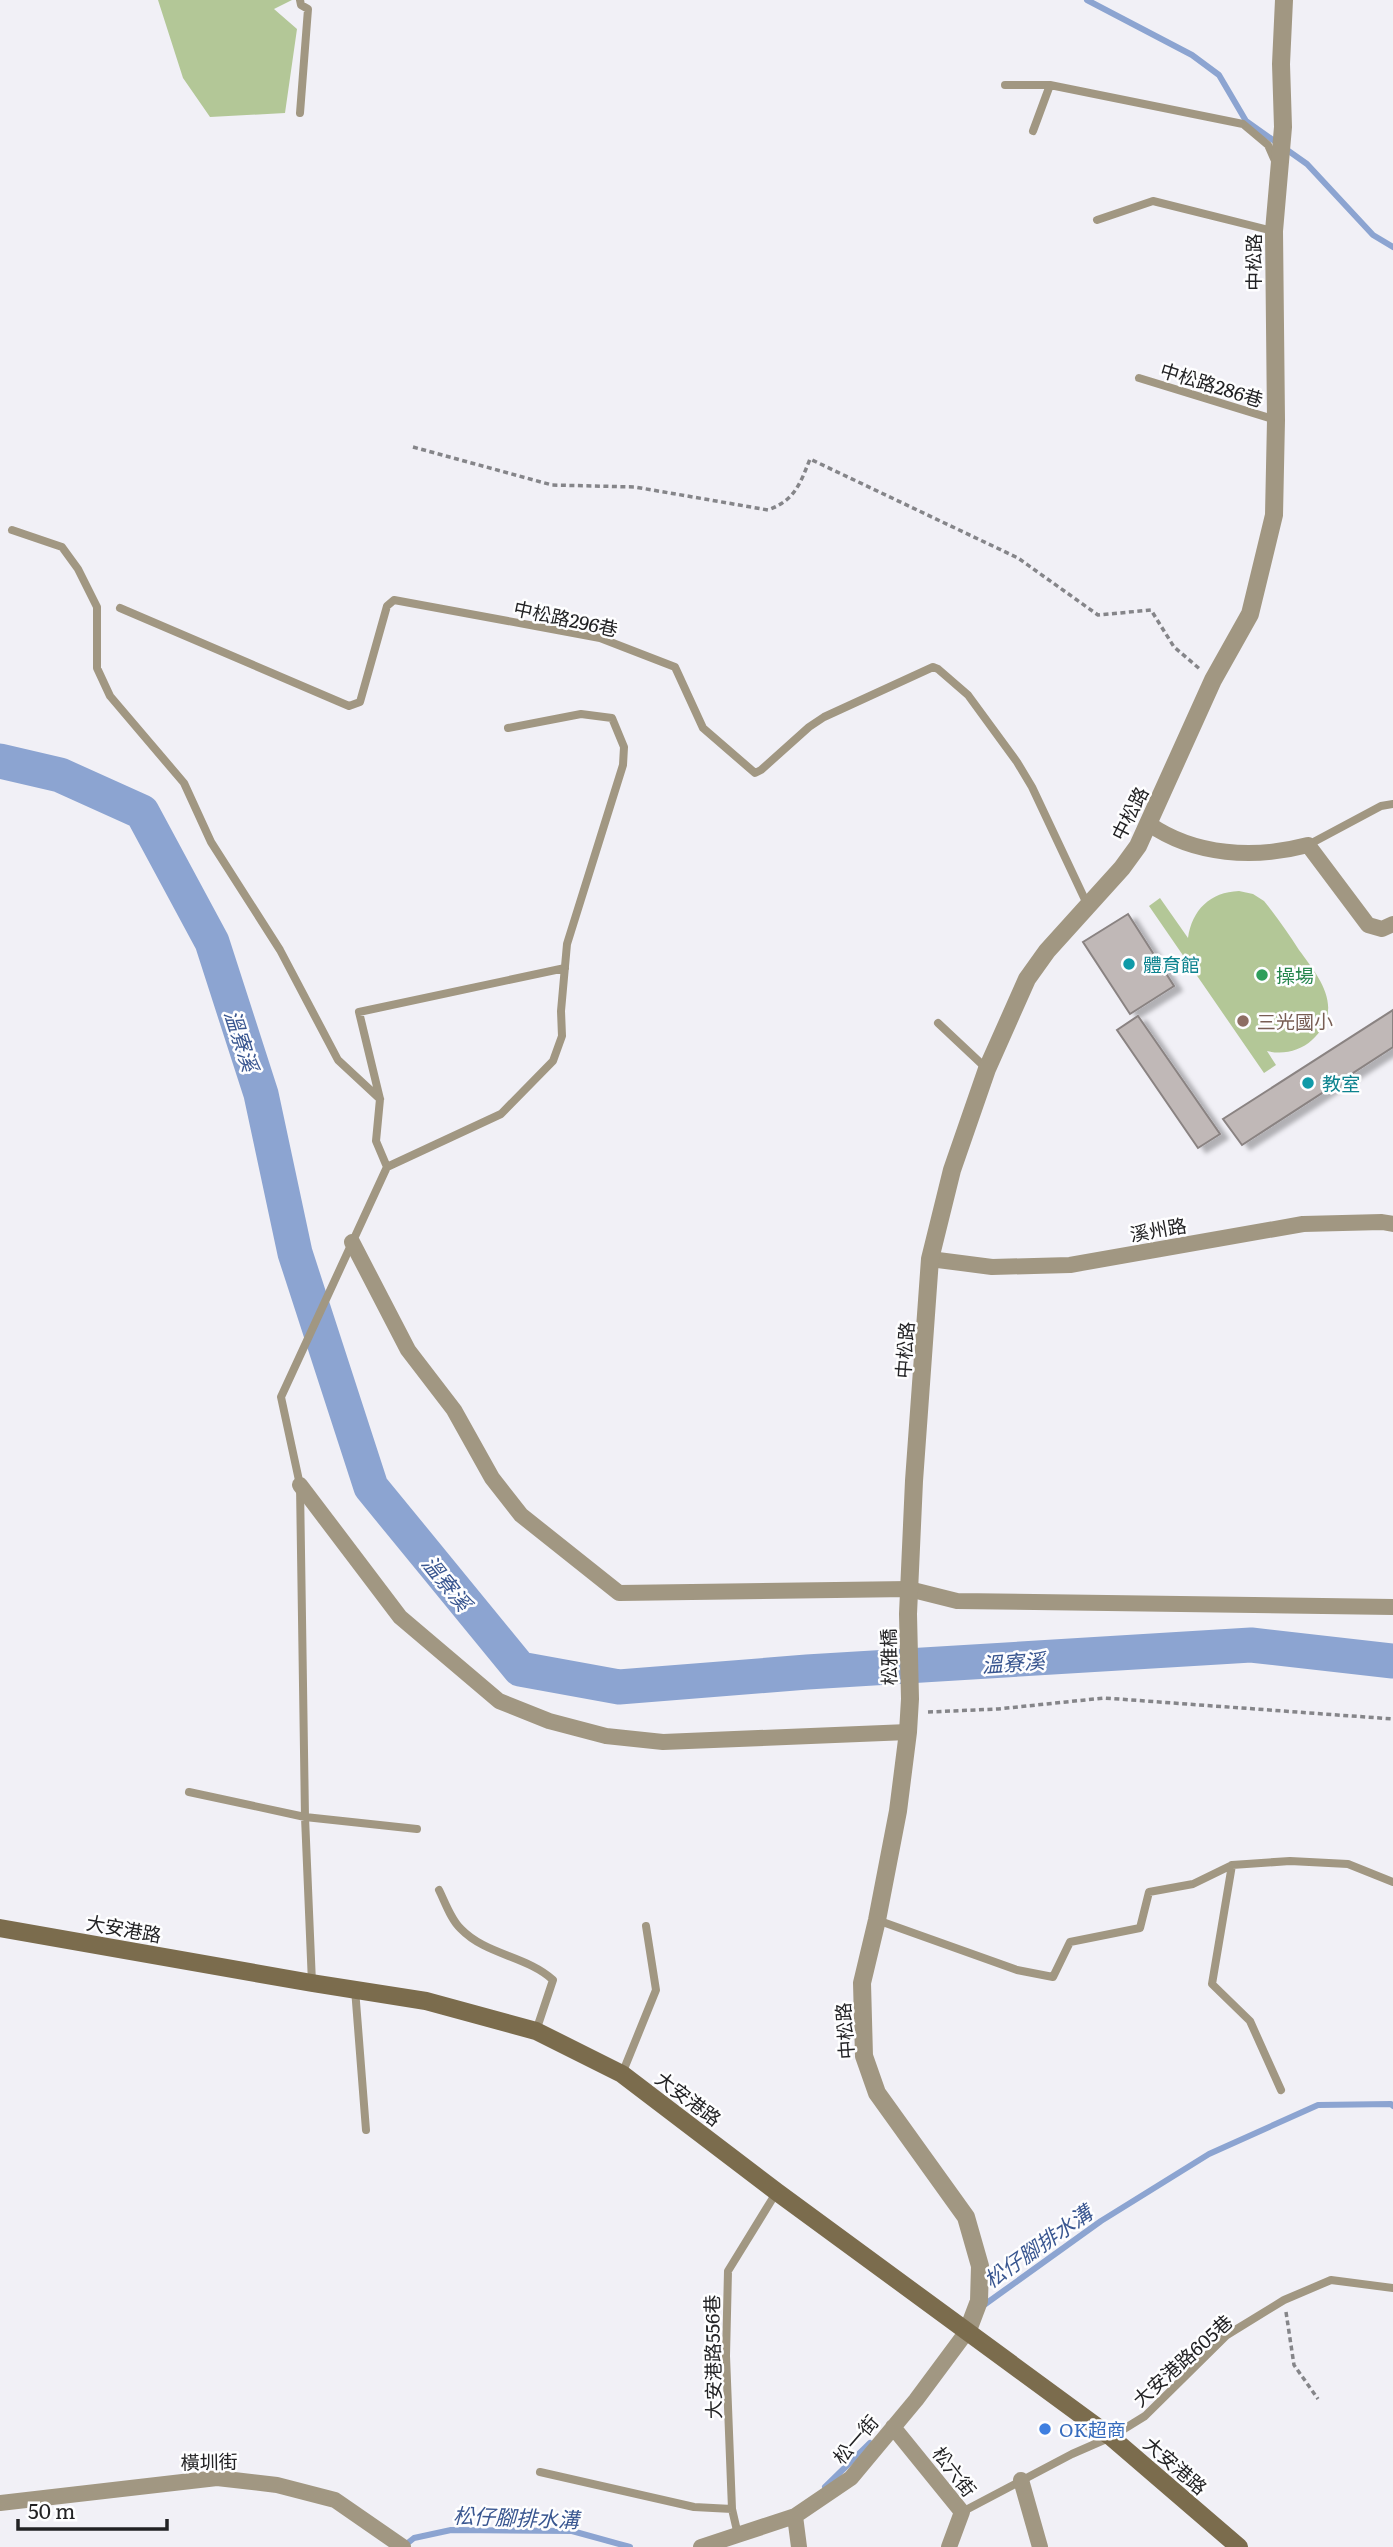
<svg xmlns="http://www.w3.org/2000/svg" width="1393" height="2547" font-family="Literata,'Noto Sans TC',serif">
  <style>
    .green { fill: #b3c797 }
    .lines { fill: none; stroke-linecap: round; stroke-linejoin: round }
    .stream { stroke: #8ca4d1; stroke-width: 6 }
    .river { stroke: #8ca4d1; stroke-width: 35 }
    .building { fill: #c0b8b7; stroke: #8a8382; stroke-width: 2; filter: url(#shadow) }
    .path { stroke: #858589; stroke-width: 3.5; stroke-dasharray: 5 3.5; stroke-linecap: butt }
    .service { stroke: #a19782; stroke-width: 8 }
    .minor { stroke: #a19782; stroke-width: 16 }
    .tertiary { stroke: #a19782; stroke-width: 18 }
    .secondary { stroke: #7b6c4d; stroke-width: 18 }
    .culture-dot { fill: #0f9aa8; stroke: #fefeff; stroke-width: 2.5 }
    .leisure-dot { fill: #2e9e5b; stroke: #fefeff; stroke-width: 2.5 }
    .education-dot { fill: #8d6e63; stroke: #fefeff; stroke-width: 2.5 }
    .shop-dot { fill: #3f7fe0; stroke: #fefeff; stroke-width: 2.5 }
    .labels { text-anchor: middle; dominant-baseline: central; stroke-width: 5; stroke-linejoin: round; paint-order: stroke }
    .street-label { font-size: 19px; fill: #222224; stroke: #fefeff }
    .culture-label { font-size: 19px; fill: #0d838f; stroke: #fefeff; text-anchor: start }
    .leisure-label { font-size: 19px; fill: #27864d; stroke: #fefeff; text-anchor: start }
    .education-label { font-size: 19px; fill: #785e54; stroke: #fefeff; text-anchor: start }
    .shop-label { font-size: 19px; fill: #366cbe; stroke: #fefeff; text-anchor: start }
    .water-label { font-size: 21px; font-style: italic; fill: #395690; stroke: #fefeff }
  </style>
  <defs>
    <filter id="shadow"><feDropShadow dx="8" dy="4.5" stdDeviation="2" flood-color="#0004"/></filter>
  </defs>
  <rect width="100%" height="100%" fill="#f1f0f6"/>
  <path class="green" d="M 158,0 L 292,0 L 274,9 L 297,29 L 285,113 L 210,117 L 183,78 Z
    M 1239,891 L 1253,894 L 1264,901 C 1277,917 1288,933 1299,950 C 1319,977 1346,1009 1312,1040 C 1300,1051 1283,1055 1267,1051 L 1276,1065 L 1264,1073 L 1149,906 L 1160,898 L 1188,938 C 1192,910 1210,892 1239,891 Z"/>
  <g class="lines">
    <path class="stream" d="M 1087,0 L 1192,55 L 1219,75 L 1246,121 L 1307,164 L 1373,235 L 1393,247
      M 984,2305 L 1101,2221 L 1209,2154 L 1318,2105 L 1391,2104 L 1393,2106
      M 825,2487 L 870,2443
      M 404,2546 L 414,2538 L 451,2530 L 572,2531 L 630,2547"/>
    <path class="river" d="M 0,761 L 60,775 L 142,812 L 212,942 L 261,1094 L 295,1253 L 371,1487 L 520,1669 L 619,1687 L 807,1672 L 1251,1645 L 1393,1661"/>
  </g>
  <path class="building" d="M 1128,914 L 1174,986 L 1130,1014 L 1083,942 Z
    M 1393,1010 L 1393,1047 L 1242,1145 L 1223,1119 Z
    M 1138,1016 L 1220,1134 L 1198,1148 L 1117,1030 Z"/>
  <g class="lines">
    <path class="path" d="M 413,447 L 552,485 L 635,487 L 768,510 C 795,500 800,484 810,459 L 1018,558 L 1098,615 L 1151,610 L 1174,647 L 1201,670
      M 928,1712 L 998,1709 L 1104,1698 L 1393,1719
      M 1286,2312 L 1294,2365 L 1318,2399"/>
    <path class="service" d="M 1005,85 L 1050,85
      M 300,113 L 308,9 L 301,5 L 300,0
      M 1033,131 L 1050,85 L 1243,124 L 1268,145 L 1275,161
      M 1097,220 L 1153,201 L 1273,231
      M 1139,378 L 1276,420
      M 12,530 L 62,547 L 78,569 L 97,607 L 97,668 L 110,696 L 184,783 L 211,842 L 280,950 L 338,1060 L 380,1099
      M 120,608 L 349,706 L 360,702 L 387,606 L 394,600 L 600,638 L 675,667 L 703,728 L 755,773 L 761,770 L 809,727 L 824,717 L 933,667 L 938,669 L 968,695 L 1017,762 L 1032,787 L 1088,906
      M 1308,845 L 1381,806 L 1393,804
      M 938,1023 L 987,1069
      M 387,1167 L 376,1141 L 380,1099 L 359,1012 L 565,968
      M 189,1792 L 305,1817 L 417,1829
      M 1232,1865 L 1212,1984 L 1250,2021 L 1281,2090
      M 439,1890 C 445,1902 451,1920 461,1929 C 486,1955 527,1956 553,1980 L 536,2031
      M 877,1920 L 1017,1970 L 1053,1977 L 1070,1942 L 1140,1928 L 1149,1892 L 1193,1884 L 1232,1865 L 1290,1861 L 1348,1864 L 1393,1882
      M 312,1983 L 305,1817 L 300,1485 L 281,1397 L 387,1167 L 501,1114 L 553,1061 L 562,1036 L 561,1011 L 567,944 L 623,765 L 624,747 L 612,718 L 581,714 L 508,728
      M 355,1989 L 366,2130
      M 622,2074 L 656,1990 L 646,1926
      M 540,2472 L 694,2507 L 732,2509
      M 962,2512 L 1072,2454 L 1111,2437 L 1145,2416 L 1227,2335 L 1284,2300 L 1331,2280 L 1393,2288
      M 738,2535 L 732,2509 L 726,2356 L 728,2271 L 776,2193"/>
    <path class="minor" d="M 1149,824 C 1195,856 1255,859 1308,845 L 1368,925 L 1382,929 L 1393,924
      M 352,1242 L 408,1350 L 454,1410 L 492,1478 L 521,1515 L 619,1593 L 909,1589 L 957,1601 L 1393,1607
      M 930,1259 L 992,1267 L 1070,1265 L 1303,1224 L 1382,1222 L 1393,1224
      M 300,1485 L 400,1617 L 499,1701 L 549,1721 L 606,1736 L 663,1742 L 908,1732
      M 893,2427 L 962,2512 L 949,2547
      M 1021,2480 L 1040,2547
      M 0,2503 L 217,2478 L 277,2485 L 335,2500 L 403,2547
      M 795,2516 L 799,2547
      M 701,2547 L 795,2516 L 851,2478 L 916,2400 L 968,2330"/>
    <path class="tertiary" d="M 968,2330 L 979,2301 L 980,2266 L 966,2217 L 877,2093 L 864,2056 L 862,1983 L 877,1920 L 898,1811 L 908,1732 L 910,1699 L 908,1614 L 914,1481 L 930,1259 L 952,1170 L 987,1069 L 1027,979 L 1047,951 L 1122,868 L 1138,846 L 1213,680 L 1250,614 L 1274,515 L 1276,420 L 1274,231 L 1283,127 L 1281,64 L 1284,0"/>
    <path class="secondary" d="M 0,1928 L 312,1983 L 426,2001 L 536,2031 L 622,2074 L 777,2192 L 1111,2437 L 1239,2547"/>
  </g>
  <g class="culture-dot">
    <circle cx="1129" cy="964" r="7"/>
    <circle cx="1308" cy="1083" r="7"/>
  </g>
  <circle class="leisure-dot" cx="1262" cy="975" r="7"/>
  <circle class="education-dot" cx="1243" cy="1021" r="7"/>
  <circle class="shop-dot" cx="1045" cy="2429" r="7"/>
  <g class="labels">
    <g class="street-label">
      <text transform="translate(1253 262) rotate(-90)">中松路</text>
      <text transform="translate(1212 384) rotate(17)">中松路286巷</text>
      <text transform="translate(566 618) rotate(12)">中松路296巷</text>
      <text transform="translate(1129 813) rotate(-63)">中松路</text>
      <text transform="translate(1158 1229) rotate(-10)">溪州路</text>
      <text transform="translate(904 1350) rotate(-86)">中松路</text>
      <text transform="translate(888 1657) rotate(-91)">松雅橋</text>
      <text transform="translate(124 1928) rotate(10)">大安港路</text>
      <text transform="translate(844 2031) rotate(-94)">中松路</text>
      <text transform="translate(689 2098) rotate(37)">大安港路</text>
      <text transform="translate(712 2357) rotate(-91)">大安港路556巷</text>
      <text transform="translate(1182 2360) rotate(-42)">大安港路605巷</text>
      <text transform="translate(855 2439) rotate(-49)">松一街</text>
      <text transform="translate(209 2461) rotate(-1)">橫圳街</text>
      <text transform="translate(1176 2465) rotate(41)">大安港路</text>
      <text transform="translate(955 2471) rotate(52)">松六街</text>
    </g>
    <g class="culture-label">
      <text x="1143" y="964">體育館</text>
      <text x="1322" y="1083">教室</text>
    </g>
    <g class="leisure-label">
      <text x="1276" y="975">操場</text>
    </g>
    <g class="education-label">
      <text x="1257" y="1021">三光國小</text>
    </g>
    <g class="shop-label">
      <text x="1059" y="2429">OK超商</text>
    </g>
    <g class="water-label">
      <text transform="translate(243 1040) rotate(72)">溫寮溪</text>
      <text transform="translate(448 1582) rotate(51)">溫寮溪</text>
      <text transform="translate(1013 1661) rotate(-4)">溫寮溪</text>
      <text transform="translate(1037 2245) rotate(-35)">松仔腳排水溝</text>
      <text transform="translate(516 2516) rotate(2)">松仔腳排水溝</text>
    </g>
  </g>
  <path d="M18 2519v10h149v-10" fill="none" stroke="#222224" stroke-width="3.5"/>
  <text x="28" y="2519" font-size="21" fill="#222224" stroke="#fefeff" stroke-width="5" paint-order="stroke">50 m</text>
</svg>
